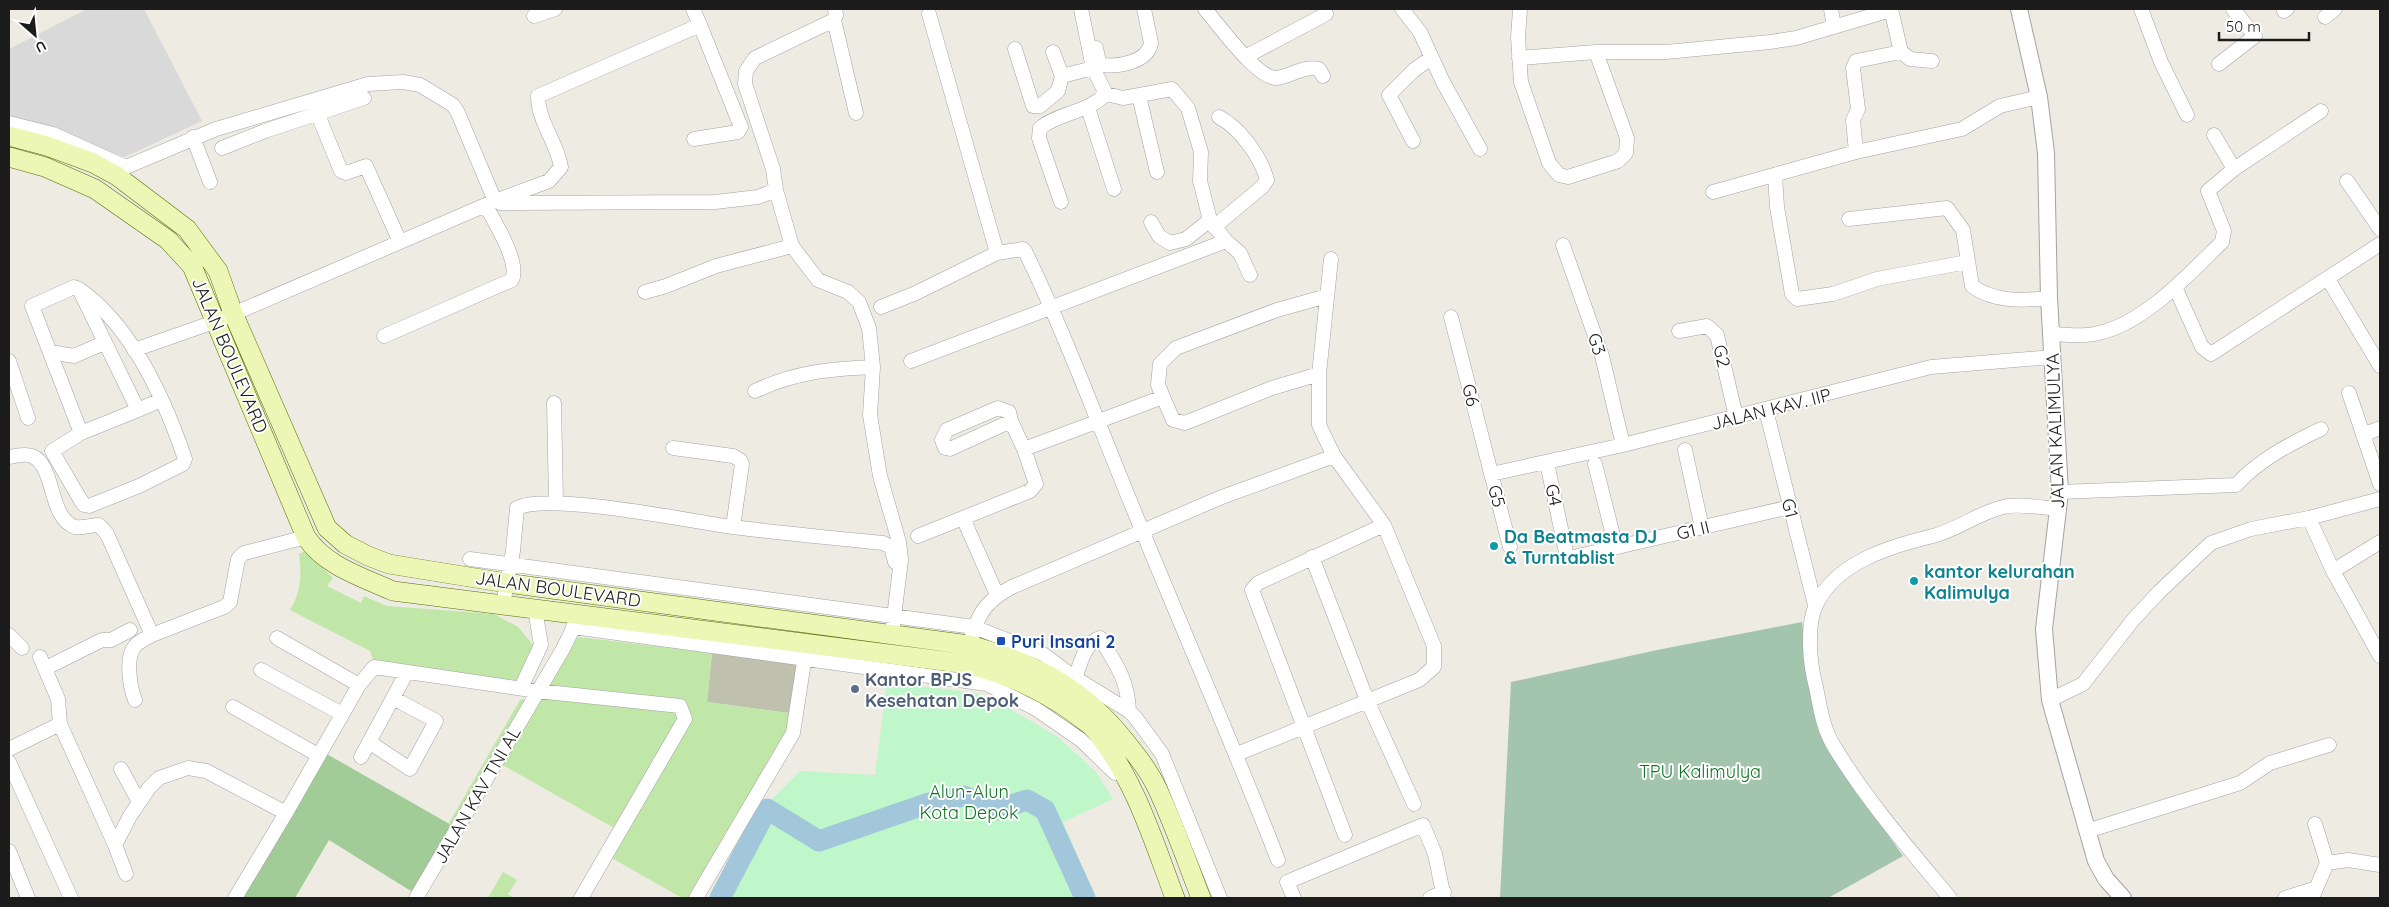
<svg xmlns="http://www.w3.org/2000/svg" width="2389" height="907" font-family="Quicksand,sans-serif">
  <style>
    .residential { fill: #dad9d9 }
    .construction { fill: #bfc1ae }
    .grass { fill: #c0e7a8 }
    .forest { fill: #a1cc97 }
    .cemetery { fill: #a4c5ad }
    .park { fill: #bff7ca }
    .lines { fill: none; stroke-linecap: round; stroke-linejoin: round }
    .river { stroke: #a3c7da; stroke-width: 21 }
    .minor-casing { stroke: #a3a3a3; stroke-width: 15 }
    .tertiary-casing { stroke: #a3a3a3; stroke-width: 18 }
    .secondary-casing { stroke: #576e08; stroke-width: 20 }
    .minor { stroke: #fff; stroke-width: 14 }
    .tertiary { stroke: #fff; stroke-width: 16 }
    .secondary { stroke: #ecf7b6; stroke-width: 19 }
    .culture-dot { fill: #0f9aa8; stroke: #fff; stroke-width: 2 }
    .transit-dot { fill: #1a4fb4; stroke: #fff; stroke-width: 2 }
    .service-dot { fill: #5c6f8a; stroke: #fff; stroke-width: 2 }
    .labels { text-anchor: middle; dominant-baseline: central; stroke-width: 4; stroke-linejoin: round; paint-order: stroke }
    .street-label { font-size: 18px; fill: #1c1c1c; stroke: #fff }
    .culture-label { font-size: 18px; font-weight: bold; fill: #0d838f; stroke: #fff; text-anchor: start }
    .transit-label { font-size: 18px; font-weight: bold; fill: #164399; stroke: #fff; text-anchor: start }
    .service-label { font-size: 18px; font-weight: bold; fill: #4e5e75; stroke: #fff; text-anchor: start }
    .park-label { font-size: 18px; fill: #0e7623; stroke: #fff }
  </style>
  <rect width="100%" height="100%" fill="#edebe2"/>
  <path class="residential" d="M 87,9 L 144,9 L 202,121 L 125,157 L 9,119 L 9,49 Z"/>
  <path class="construction" d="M 712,653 L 799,663 L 789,713 L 707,702 Z"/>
  <path class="grass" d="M 305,551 L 333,578 L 327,586 L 361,603 L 364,596 L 387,606 L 494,614 L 518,627 L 535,647 L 518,683 L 374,662 L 370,651 L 290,610 C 301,593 302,573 299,554 Z
    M 579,637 L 712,653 L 707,702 L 789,713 L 788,730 L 693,898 L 682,898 L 601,852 L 614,828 L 501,764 L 569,644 Z
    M 523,699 L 525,702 L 453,826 L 449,823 L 520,700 Z
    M 503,872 L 517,880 L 508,894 L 515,898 L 488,898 Z"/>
  <path class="forest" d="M 325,753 L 453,826 L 414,893 L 329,840 L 295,898 L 239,898 Z"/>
  <path class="cemetery" d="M 1802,622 L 1814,709 L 1838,764 L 1903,856 L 1828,898 L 1500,898 L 1511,682 L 1657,650 Z"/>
  <path class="park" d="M 887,682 L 976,693 L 995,700 L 1058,737 L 1096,772 L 1113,799 L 1063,822 L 1095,898 L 716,898 L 765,806 L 800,771 L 875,775 Z"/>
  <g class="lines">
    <path class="river" d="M 720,898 L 767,809 L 819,841 L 929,803 L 964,796 L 996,810 L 1027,800 L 1045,810 L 1085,898"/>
    <defs>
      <path id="minor" d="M 835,9 L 836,15 L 834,20 L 755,58 L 746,71 L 745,84 L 773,169 L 776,190 L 792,246 L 818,280 L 848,292 L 859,302 L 869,328 L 873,367 L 870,415 L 880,476 L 899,542 L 901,560 L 893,625
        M 1081,9 L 1093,68 L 1106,94 L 1123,98 L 1172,89 L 1188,108 L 1201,152 L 1200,181 L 1210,220 L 1226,241
        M 1205,9 C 1217,23 1258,80 1277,78 C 1291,76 1305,65 1319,69 L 1323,76
        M 1402,9 L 1420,32 L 1443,82 L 1480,149
        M 1520,9 L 1518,37 L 1521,82 L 1549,163 L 1559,175 L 1568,177 L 1618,161 L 1626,153 L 1627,138 L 1596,52
        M 1831,9 L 1834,27
        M 1891,9 L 1901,52 L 1910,59 L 1932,61
        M 2141,9 L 2161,62 L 2187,115
        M 2284,11 L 2287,9
        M 929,14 L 997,253
        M 534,16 L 555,9
        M 2325,17 L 2335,9
        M 834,20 L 856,113
        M 1096,48 L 1099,62 L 1102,65 C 1119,67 1148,62 1151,43 L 1144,9
        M 1015,49 L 1033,106 L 1040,106 L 1058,91 L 1062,76 L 1093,68
        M 1053,52 L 1062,76
        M 1245,57 L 1326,14
        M 1519,58 L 1596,52 L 1666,52 L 1770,42 L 1796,38 L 1891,10
        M 2219,64 L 2255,36 L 2233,9
        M 1139,96 L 1157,172
        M 1088,108 L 1114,189
        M 318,115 L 341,171 L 346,173 L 366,166 L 400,242
        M 9,123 L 53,134 L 126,167
        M 2214,135 L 2234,169
        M 193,137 L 210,182
        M 694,139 L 738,132 L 741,127 L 700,25
        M 1413,141 L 1389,95 L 1414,70 L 1431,58
        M 222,148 L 265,131 L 364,98
        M 1856,152 L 1853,120 L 1858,109 L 1853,68 L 1856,61 L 1901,52
        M 1775,175 L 1777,207 L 1792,294 L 1797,299 L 1833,294 L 1877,279 L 1967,262
        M 117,176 L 126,167 L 216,129 L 368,84 L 403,82 L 420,85 L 453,105 L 458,113 L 495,201
        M 2347,181 L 2380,229
        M 1713,192 L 1856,152 L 1962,129 L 2000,106 L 2039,97
        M 1061,202 L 1039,138 L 1040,128 C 1060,112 1087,113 1106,94
        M 500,203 L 715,202 L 758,197 L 776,190
        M 1849,219 L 1947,208 L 1963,230 L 1972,286 C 1994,302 2023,301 2049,298
        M 1151,222 L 1159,236 L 1170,243 L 1186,239 L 1210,220
        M 1214,227 L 1262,187 L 1267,180 C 1261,157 1240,128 1219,117
        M 1563,245 L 1602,356 L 1623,445
        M 2328,279 L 2380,366
        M 2175,287 L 2202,347 L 2211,354 L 2380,244
        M 79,289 C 132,326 165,400 185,459 L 183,464 L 139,486 L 89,506 L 84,505 L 80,499 L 52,451 L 81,433 L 138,410 L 79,289 L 74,287 L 32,306 L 81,433
        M 645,292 L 666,286 L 716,266 L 792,246
        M 881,307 L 916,293 L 997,253 L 1023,249 L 1025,251 C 1069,342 1103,437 1142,530 C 1187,640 1235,749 1278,860
        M 1451,317 L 1510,547
        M 1679,331 L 1707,326 L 1717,335 L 1736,417
        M 2051,334 C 2065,334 2080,337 2094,334 C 2142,326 2188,275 2222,242 L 2224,231 L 2208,191 L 2234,169 L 2321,111
        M 384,336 L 512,280 C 520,262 495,223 486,206
        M 134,350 L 217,321 L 495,201 L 549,181 L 561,167 C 557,142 538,122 538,96 L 700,25 L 693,9
        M 50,352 L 74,356 L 104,343
        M 9,361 L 28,418
        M 911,361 L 1226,241 L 1240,253 L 1250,275
        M 755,391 C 795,372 830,369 873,367
        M 2349,393 L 2380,484
        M 1163,397 L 1158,385 L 1160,364 L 1176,348 L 1277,310 L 1327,296
        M 554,403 L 556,502
        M 138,410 L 161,400
        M 1766,410 L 1815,605
        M 1011,421 L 1009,412 L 998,408 L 947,430 L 942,440 L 945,448 L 950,449 L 1011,421 L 1024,449 L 1163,397 L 1173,420 L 1185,423 L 1272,388 L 1319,374
        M 2363,435 L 2380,428
        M 673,448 L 733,456 L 740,460 L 742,464 L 733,527
        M 1685,450 L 1702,528
        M 9,457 C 16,456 25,453 32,456 C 56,466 48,518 75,527 C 82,528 92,525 99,525 L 107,534 L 152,635 C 147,638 139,641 135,646 C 125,657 130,687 135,700
        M 1547,463 L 1567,557 L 1574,557 L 1790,507
        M 1595,464 L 1616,547
        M 1491,474 L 1623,445 L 1931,367 L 2052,357
        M 2060,492 L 2236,485 C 2260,459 2290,444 2321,429
        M 963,518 L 997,595
        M 2309,518 L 2333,571 L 2380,656
        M 918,536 L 1030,491 L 1036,484 L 1024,449
        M 1312,557 L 1367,700 L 1414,804
        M 470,559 L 974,627 L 1043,654 L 1075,678 L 1129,711 L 1135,717 L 1162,754 L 1220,898
        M 2333,571 L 2380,542
        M 503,604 L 513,551 L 517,508 C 549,492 690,521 732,527 C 782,533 833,538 883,543 L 891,547 L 895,562
        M 573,627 L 987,684 L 1036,709 L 1081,740 L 1115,773
        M 9,635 L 22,648
        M 152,635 L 224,607 L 230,602 L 238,559 L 244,553 L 306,537
        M 972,636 C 979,611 989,599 1012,587 L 1222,497 L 1334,456
        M 277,638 L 359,685
        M 40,657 L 58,699 L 60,724
        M 46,668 L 102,640 L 111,640 L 130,630
        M 261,670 L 342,714
        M 1075,678 C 1081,663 1084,643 1100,638 C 1116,664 1128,680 1129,711
        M 521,688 L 541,645 L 535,609
        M 2050,700 L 2083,684 L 2133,620 L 2159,592 L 2211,543 L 2251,529 L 2309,518 L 2380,499
        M 233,707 L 318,755
        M 369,742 L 410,769 L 436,721 L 393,698
        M 9,749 L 60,724 L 115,845
        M 1237,754 L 1419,680 L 1434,667 L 1434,646 L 1384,525 L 1334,456 L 1319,425 L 1319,374 L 1331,259
        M 361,757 L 407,672
        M 9,762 L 71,898
        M 121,769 L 139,802
        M 286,813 L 359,685 L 374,667 L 537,691 L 680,706 L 685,719 L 581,898
        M 2315,824 L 2327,863
        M 2087,831 L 2240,783 L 2270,763 L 2329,745
        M 1345,835 L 1252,590 L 1258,583 L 1384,525
        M 9,851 L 28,898
        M 126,874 L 115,845 L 130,816 L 149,788 L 159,778 L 188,768 L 206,771 L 286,813 L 235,898
        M 416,898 L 563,649 L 577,620
        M 696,898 L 793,733 L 806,649
        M 1294,898 L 1287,882 L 1423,825 L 1435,854 L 1444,898
        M 1430,898 L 1444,892
        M 1950,898 C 1910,850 1868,802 1835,748 C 1823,730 1820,707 1816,687 C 1810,665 1806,626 1816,605 C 1836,562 1891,546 1933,536 C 1957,530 1978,513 2003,507 C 2017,503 2044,508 2059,509
        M 2285,898 L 2314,889
        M 2312,898 L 2327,863 L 2348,860 L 2380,865"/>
      <path id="tertiary" d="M 2019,9 L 2039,97 L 2046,153 L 2049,298 L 2060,492 L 2044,629 L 2050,700 L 2096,861 L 2106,879 L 2123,898"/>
      <path id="secondary" d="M 9,136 L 47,146 L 93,163 L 117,176 L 187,229 L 218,271 L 233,313 L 327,528 L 345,544 L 368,556 L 389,564 L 506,583 L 969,645 C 1035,663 1082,687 1125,741 C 1137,756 1149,771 1157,788 C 1174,824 1187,862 1201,898
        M 9,157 L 45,167 L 95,189 L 168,240 L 192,266 L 306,537 C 325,566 362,577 393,591 L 967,664 C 1007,674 1041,689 1074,713 C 1081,719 1089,723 1095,730 C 1135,779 1153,840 1175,898"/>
    </defs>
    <use href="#minor" class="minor-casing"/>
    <use href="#tertiary" class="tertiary-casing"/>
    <use href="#secondary" class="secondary-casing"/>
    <use href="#minor" class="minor"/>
    <use href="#tertiary" class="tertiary"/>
    <use href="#secondary" class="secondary"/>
  </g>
  <g class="culture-dot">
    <circle cx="1494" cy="546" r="5"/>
    <circle cx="1914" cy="581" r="5"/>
  </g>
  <rect class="transit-dot" x="996" y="636" width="10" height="10" rx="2.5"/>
  <circle class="service-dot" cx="855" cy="689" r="5"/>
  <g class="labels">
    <g class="street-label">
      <text transform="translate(1597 344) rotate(72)">G3</text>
      <text transform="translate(230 355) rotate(67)">JALAN BOULEVARD</text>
      <text transform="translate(1722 356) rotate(77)">G2</text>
      <text transform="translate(1471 395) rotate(76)">G6</text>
      <text transform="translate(1771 409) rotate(-14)">JALAN KAV. IIP</text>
      <text transform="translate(2055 431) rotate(-92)">JALAN KALIMULYA</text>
      <text transform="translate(1554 495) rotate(78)">G4</text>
      <text transform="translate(1497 496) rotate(75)">G5</text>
      <text transform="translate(1790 508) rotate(76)">G1</text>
      <text transform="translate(1693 530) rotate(-13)">G1 II</text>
      <text transform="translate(558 589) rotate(8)">JALAN BOULEVARD</text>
      <text transform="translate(477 795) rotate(-60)">JALAN KAV TNI AL</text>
    </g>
    <g class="culture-label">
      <text x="1504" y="536">Da Beatmasta DJ<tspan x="1504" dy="21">&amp; Turntablist</tspan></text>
      <text x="1924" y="571">kantor kelurahan<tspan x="1924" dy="21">Kalimulya</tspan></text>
    </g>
    <g class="transit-label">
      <text x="1011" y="641">Puri Insani 2</text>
    </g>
    <g class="service-label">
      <text x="865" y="679">Kantor BPJS<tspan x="865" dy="21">Kesehatan Depok</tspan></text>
    </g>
    <g class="park-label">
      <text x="1700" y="771">TPU Kalimulya</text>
      <text x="969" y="791">Alun-Alun<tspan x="969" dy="21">Kota Depok</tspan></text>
    </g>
  </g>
  <rect width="2389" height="907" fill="none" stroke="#1c1c1c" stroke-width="20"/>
  <g transform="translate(35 35) rotate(153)" stroke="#ffffff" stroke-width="4" paint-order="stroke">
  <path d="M0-4L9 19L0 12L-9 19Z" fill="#1c1c1c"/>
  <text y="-8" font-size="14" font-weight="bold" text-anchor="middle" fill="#1c1c1c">U</text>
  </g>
  <path d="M2219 32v8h90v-8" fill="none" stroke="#1c1c1c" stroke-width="2.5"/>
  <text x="2226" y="32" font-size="15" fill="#1c1c1c" stroke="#ffffff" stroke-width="4" paint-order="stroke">50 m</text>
</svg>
